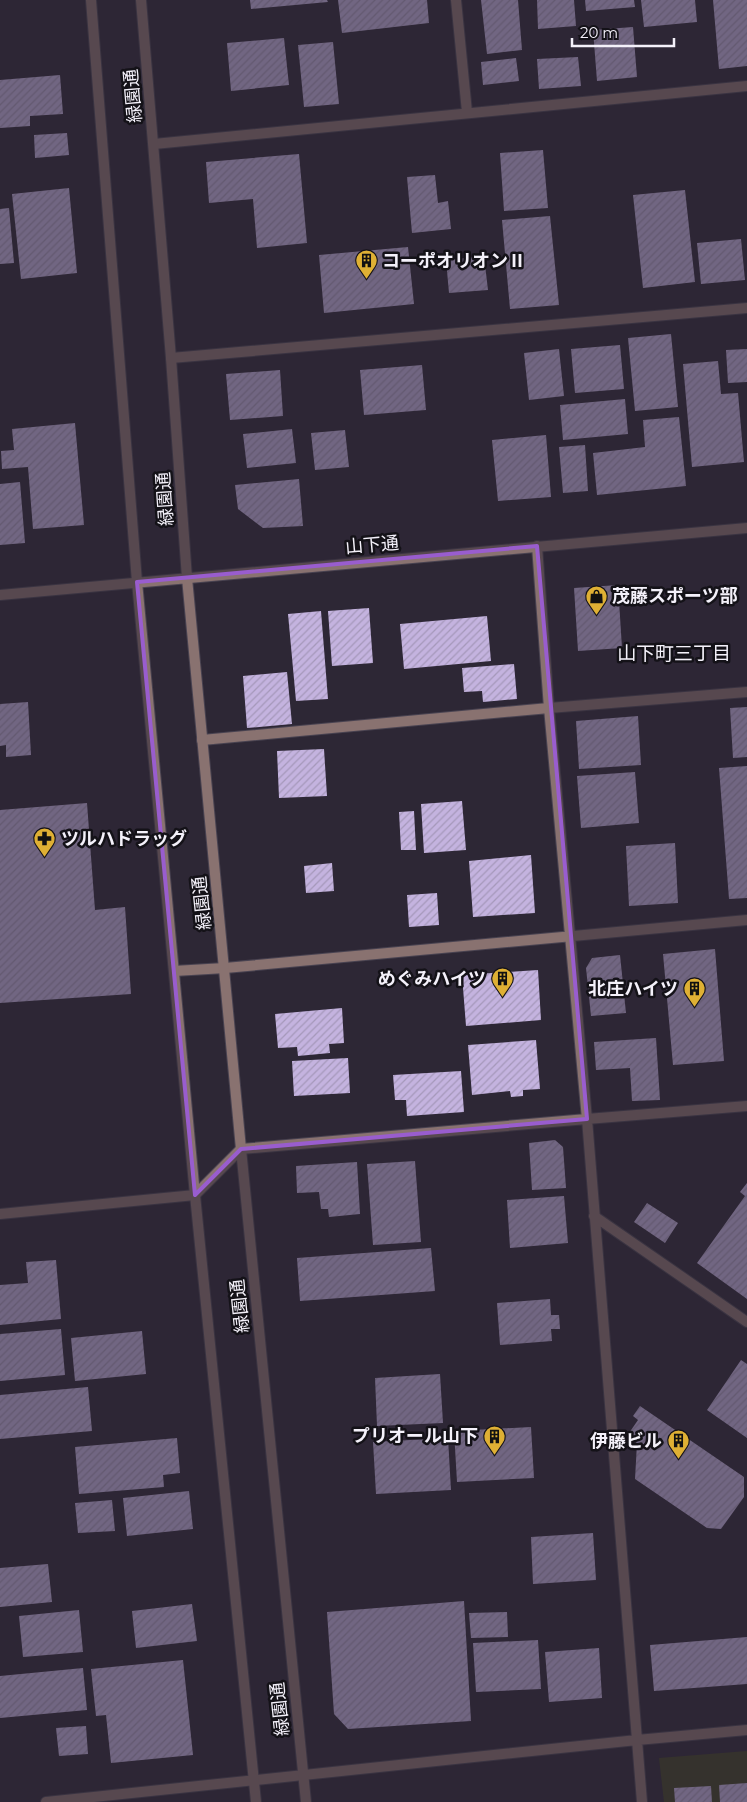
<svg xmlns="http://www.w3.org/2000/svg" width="747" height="1802" font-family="Montserrat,'Noto Sans JP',sans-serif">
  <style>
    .park { fill: #3f4124 }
    .building { fill: url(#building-hatch) }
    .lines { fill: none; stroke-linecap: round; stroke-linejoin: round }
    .minor-casing { stroke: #494351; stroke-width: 12 }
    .tertiary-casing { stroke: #494351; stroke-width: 12 }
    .minor { stroke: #897270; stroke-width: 10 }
    .tertiary { stroke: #897270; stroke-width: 10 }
    .marked { fill: none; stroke: #995dce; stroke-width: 4; stroke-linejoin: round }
    .labels { text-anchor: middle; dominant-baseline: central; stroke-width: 5; stroke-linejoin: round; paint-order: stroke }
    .street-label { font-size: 18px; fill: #f4f1fa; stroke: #141218 }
    .poi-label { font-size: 18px; font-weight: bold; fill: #f4f1fa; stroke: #141218; text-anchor: end }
    .neighbourhood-label { font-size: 19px; fill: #f4f1fa; stroke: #141218 }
  </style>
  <defs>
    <pattern id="building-hatch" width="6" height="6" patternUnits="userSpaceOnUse" patternTransform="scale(1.25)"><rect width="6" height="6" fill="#c4b3df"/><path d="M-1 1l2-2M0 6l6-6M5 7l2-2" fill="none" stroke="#a598ba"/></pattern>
  </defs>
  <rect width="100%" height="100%" fill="#2d2735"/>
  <path class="park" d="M 747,1751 L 747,1802 L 664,1802 L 659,1758 Z"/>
  <path class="building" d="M 250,0 L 327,0 L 328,2 L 251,9 Z
    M 338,0 L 427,0 L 429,23 L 342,33 Z
    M 481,0 L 518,0 L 522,50 L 487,54 Z
    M 537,0 L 574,0 L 576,26 L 538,29 Z
    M 585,0 L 634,0 L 635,7 L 586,11 Z
    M 641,0 L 695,0 L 697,22 L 644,27 Z
    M 713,0 L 747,0 L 747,66 L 719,69 Z
    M 633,27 L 637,77 L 597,81 L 593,30 Z
    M 284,38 L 289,85 L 231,91 L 227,43 Z
    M 333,42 L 339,104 L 304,107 L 298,45 Z
    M 578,57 L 581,86 L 539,89 L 537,59 Z
    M 516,58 L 519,81 L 483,85 L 481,62 Z
    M 60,75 L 63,114 L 30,116 L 30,126 L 0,128 L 0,80 Z
    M 67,133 L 69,155 L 35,158 L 34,135 Z
    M 543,150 L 548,208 L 504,211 L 500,153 Z
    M 299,154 L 307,243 L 257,248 L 253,199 L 209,203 L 206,162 Z
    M 435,175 L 438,203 L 448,201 L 451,229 L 412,233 L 407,177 Z
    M 69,188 L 77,273 L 21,279 L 12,194 Z
    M 685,190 L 695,282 L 643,288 L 633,195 Z
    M 9,208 L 14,263 L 0,264 L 0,209 Z
    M 550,216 L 559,305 L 510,309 L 502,220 Z
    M 741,239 L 745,280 L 701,284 L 697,243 Z
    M 408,247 L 414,304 L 324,313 L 319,255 Z
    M 484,256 L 488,290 L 449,293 L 446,260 Z
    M 671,334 L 678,407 L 635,411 L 628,338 Z
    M 620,345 L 624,389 L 575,393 L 571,349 Z
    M 559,349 L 564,396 L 529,400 L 524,353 Z
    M 747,349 L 747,382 L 728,383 L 726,350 Z
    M 718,361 L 721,394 L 738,393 L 744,462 L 692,467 L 683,364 Z
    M 422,365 L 426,410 L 364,415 L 360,370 Z
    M 280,370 L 283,416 L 230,420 L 226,374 Z
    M 625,399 L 628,434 L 563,440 L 560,405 Z
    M 679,417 L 686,486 L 597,495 L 593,453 L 645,447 L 643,420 Z
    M 75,423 L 84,525 L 33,529 L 28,467 L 2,469 L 1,451 L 14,450 L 12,429 Z
    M 292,429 L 296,463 L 247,468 L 243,434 Z
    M 345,430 L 349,467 L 315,470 L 311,433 Z
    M 546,435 L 551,497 L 498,501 L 492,440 Z
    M 585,445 L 588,491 L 563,493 L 559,447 Z
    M 299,479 L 303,526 L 263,528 L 238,509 L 235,485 Z
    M 20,482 L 25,543 L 0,545 L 0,484 Z
    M 618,585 L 622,648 L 578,651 L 574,588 Z
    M 369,608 L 373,663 L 332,666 L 328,611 Z
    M 321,611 L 328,699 L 296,701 L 288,614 Z
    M 487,616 L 491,661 L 404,669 L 400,624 Z
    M 514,664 L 517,699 L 483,702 L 482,691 L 464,692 L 462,668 Z
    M 287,672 L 292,724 L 247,728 L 243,676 Z
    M 28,702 L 31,755 L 6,757 L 6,745 L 0,746 L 0,704 Z
    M 747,707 L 747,757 L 733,758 L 730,708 Z
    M 638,716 L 641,765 L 579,769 L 576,721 Z
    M 324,749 L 327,796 L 279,798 L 277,751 Z
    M 747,766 L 747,898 L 729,899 L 719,768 Z
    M 635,772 L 639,823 L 581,828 L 577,776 Z
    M 462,801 L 466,850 L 424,853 L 421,804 Z
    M 87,803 L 95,910 L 125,907 L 131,994 L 0,1003 L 0,810 Z
    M 414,811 L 416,850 L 401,850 L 399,812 Z
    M 675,843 L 678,903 L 629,906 L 626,846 Z
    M 531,855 L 535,913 L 473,917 L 469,861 Z
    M 332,863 L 334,891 L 306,893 L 304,866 Z
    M 437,893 L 439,925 L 409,927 L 407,895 Z
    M 715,949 L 724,1061 L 673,1065 L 663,954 Z
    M 620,955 L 626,1013 L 591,1016 L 586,968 L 592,958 Z
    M 538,970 L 541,1020 L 466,1026 L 462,975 Z
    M 342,1008 L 344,1043 L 329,1044 L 330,1053 L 298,1056 L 297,1047 L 278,1048 L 275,1014 Z
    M 656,1038 L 660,1100 L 632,1101 L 630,1068 L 596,1070 L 594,1042 Z
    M 536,1040 L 540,1089 L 523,1090 L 523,1096 L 511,1097 L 510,1091 L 472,1095 L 468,1045 Z
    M 348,1058 L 350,1093 L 294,1096 L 292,1061 Z
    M 461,1071 L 464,1112 L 407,1116 L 406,1100 L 395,1100 L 393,1075 Z
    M 555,1140 L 563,1147 L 566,1188 L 532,1190 L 529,1143 Z
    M 415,1161 L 421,1242 L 373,1245 L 367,1164 Z
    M 357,1162 L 360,1214 L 329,1217 L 328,1209 L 321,1209 L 319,1192 L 297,1193 L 296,1166 Z
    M 747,1183 L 747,1299 L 697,1263 L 745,1196 L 740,1192 Z
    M 564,1196 L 568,1243 L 510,1248 L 507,1200 Z
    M 647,1203 L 678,1223 L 665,1243 L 634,1222 Z
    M 431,1248 L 435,1291 L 300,1301 L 297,1258 Z
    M 56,1260 L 61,1319 L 0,1325 L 0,1285 L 28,1283 L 26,1262 Z
    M 550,1299 L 551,1315 L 559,1315 L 560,1329 L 551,1329 L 552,1341 L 500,1345 L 497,1303 Z
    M 61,1329 L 65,1375 L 0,1381 L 0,1334 Z
    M 142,1331 L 146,1374 L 75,1381 L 71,1338 Z
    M 741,1360 L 747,1364 L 747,1438 L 707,1410 Z
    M 440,1374 L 443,1423 L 377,1426 L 375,1378 Z
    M 88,1387 L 92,1431 L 0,1439 L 0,1395 Z
    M 640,1406 L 744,1477 L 744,1497 L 721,1529 L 707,1528 L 635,1479 L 637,1443 L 627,1436 L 638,1420 L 633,1416 Z
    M 531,1427 L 534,1478 L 457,1482 L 454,1431 Z
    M 177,1438 L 180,1473 L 163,1475 L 164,1487 L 79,1494 L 75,1447 Z
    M 448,1438 L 451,1490 L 376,1494 L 373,1442 Z
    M 189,1491 L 193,1529 L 127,1536 L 123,1498 Z
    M 112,1500 L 115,1531 L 78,1533 L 75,1503 Z
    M 593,1533 L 596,1580 L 533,1584 L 531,1537 Z
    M 48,1564 L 52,1602 L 0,1607 L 0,1568 Z
    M 464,1601 L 471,1721 L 348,1729 L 334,1714 L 327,1612 Z
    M 192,1604 L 197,1641 L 136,1648 L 132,1611 Z
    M 79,1610 L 83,1652 L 23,1657 L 19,1616 Z
    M 507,1612 L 508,1637 L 471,1638 L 469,1613 Z
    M 747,1637 L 747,1684 L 654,1691 L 650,1645 Z
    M 538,1640 L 541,1689 L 476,1692 L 473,1643 Z
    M 599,1648 L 602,1698 L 549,1702 L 545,1652 Z
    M 183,1660 L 193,1755 L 111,1763 L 106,1715 L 96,1716 L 91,1669 Z
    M 83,1668 L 87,1710 L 0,1718 L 0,1676 Z
    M 86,1726 L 88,1754 L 59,1756 L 56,1728 Z
    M 747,1783 L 747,1802 L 720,1802 L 719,1785 Z
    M 711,1786 L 712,1802 L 675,1802 L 674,1788 Z"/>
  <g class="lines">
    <defs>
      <path id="minor" d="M 456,0 L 467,112
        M 154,144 L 747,86
        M 171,358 L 747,308
        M 537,546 L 549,708 L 587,1119 L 642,1802
        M 202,740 L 549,708 L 747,692
        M 174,971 L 225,968 L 747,920
        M 0,1214 L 195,1195 L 241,1149 L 587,1119 L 747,1106
        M 594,1216 L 747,1322
        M 46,1802 L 637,1740 L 747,1730"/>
      <path id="tertiary" d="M 91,0 L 137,582 L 195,1195 L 256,1802
        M 141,0 L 171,358 L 187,578 L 241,1149 L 306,1802
        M 0,595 L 747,528"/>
    </defs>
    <use href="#minor" class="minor-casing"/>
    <use href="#tertiary" class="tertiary-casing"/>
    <use href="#minor" class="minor"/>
    <use href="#tertiary" class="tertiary"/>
  </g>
  <path d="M0 0H747V1802H0ZM 537,546 L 587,1119 L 241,1149 L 195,1195 L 137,582 Z" fill="#2d2735" fill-opacity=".55" fill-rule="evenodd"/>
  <path class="marked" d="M 537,546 L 587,1119 L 241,1149 L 195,1195 L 137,582 Z"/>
  <defs>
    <symbol id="building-pin" viewBox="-11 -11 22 30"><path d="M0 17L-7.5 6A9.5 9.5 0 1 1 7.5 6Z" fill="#dfb034" stroke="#141218"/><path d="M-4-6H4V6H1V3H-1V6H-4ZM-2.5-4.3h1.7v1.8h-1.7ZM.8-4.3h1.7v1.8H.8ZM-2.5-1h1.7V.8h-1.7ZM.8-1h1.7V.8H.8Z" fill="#111"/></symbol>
    <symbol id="shop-pin" viewBox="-11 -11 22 30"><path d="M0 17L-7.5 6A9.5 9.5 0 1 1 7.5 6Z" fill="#dfb034" stroke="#141218"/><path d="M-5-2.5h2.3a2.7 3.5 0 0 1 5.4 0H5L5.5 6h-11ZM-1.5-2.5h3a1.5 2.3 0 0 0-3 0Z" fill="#111"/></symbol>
    <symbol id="pharmacy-pin" viewBox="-11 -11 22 30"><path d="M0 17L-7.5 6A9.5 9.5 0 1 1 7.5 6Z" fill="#dfb034" stroke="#141218"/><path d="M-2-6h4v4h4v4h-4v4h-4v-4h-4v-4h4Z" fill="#111"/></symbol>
  </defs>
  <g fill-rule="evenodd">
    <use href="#building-pin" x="354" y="248" width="25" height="34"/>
    <use href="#shop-pin" x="584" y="584" width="25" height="34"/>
    <use href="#pharmacy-pin" x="32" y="826" width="25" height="34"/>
    <use href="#building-pin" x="490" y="966" width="25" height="34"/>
    <use href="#building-pin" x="682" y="976" width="25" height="34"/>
    <use href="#building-pin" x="482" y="1424" width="25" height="34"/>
    <use href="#building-pin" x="666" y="1428" width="25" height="34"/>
  </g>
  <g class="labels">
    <g class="street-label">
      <text transform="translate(133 96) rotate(-95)">緑園通</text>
      <text transform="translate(165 499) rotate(-94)">緑園通</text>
      <text transform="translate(372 545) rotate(-5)">山下通</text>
      <text transform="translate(202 903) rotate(-96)">緑園通</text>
      <text transform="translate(240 1306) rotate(-96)">緑園通</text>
      <text transform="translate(280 1709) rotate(-96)">緑園通</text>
    </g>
    <g class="poi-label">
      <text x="382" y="261" text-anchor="start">コーポオリオンⅡ</text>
      <text x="612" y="596" text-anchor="start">茂藤スポーツ部</text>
      <text x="61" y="839" text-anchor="start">ツルハドラッグ</text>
      <text x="486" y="979">めぐみハイツ</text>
      <text x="678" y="989">北庄ハイツ</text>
      <text x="478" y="1436">プリオール山下</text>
      <text x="662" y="1441">伊藤ビル</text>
    </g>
    <g class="neighbourhood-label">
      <text x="674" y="653">山下町三丁目</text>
    </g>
  </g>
  <path d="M572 38v8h102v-8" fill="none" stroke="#f4f1fa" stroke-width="2.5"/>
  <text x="580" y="38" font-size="15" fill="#f4f1fa" stroke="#141218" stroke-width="4" paint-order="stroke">20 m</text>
</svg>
